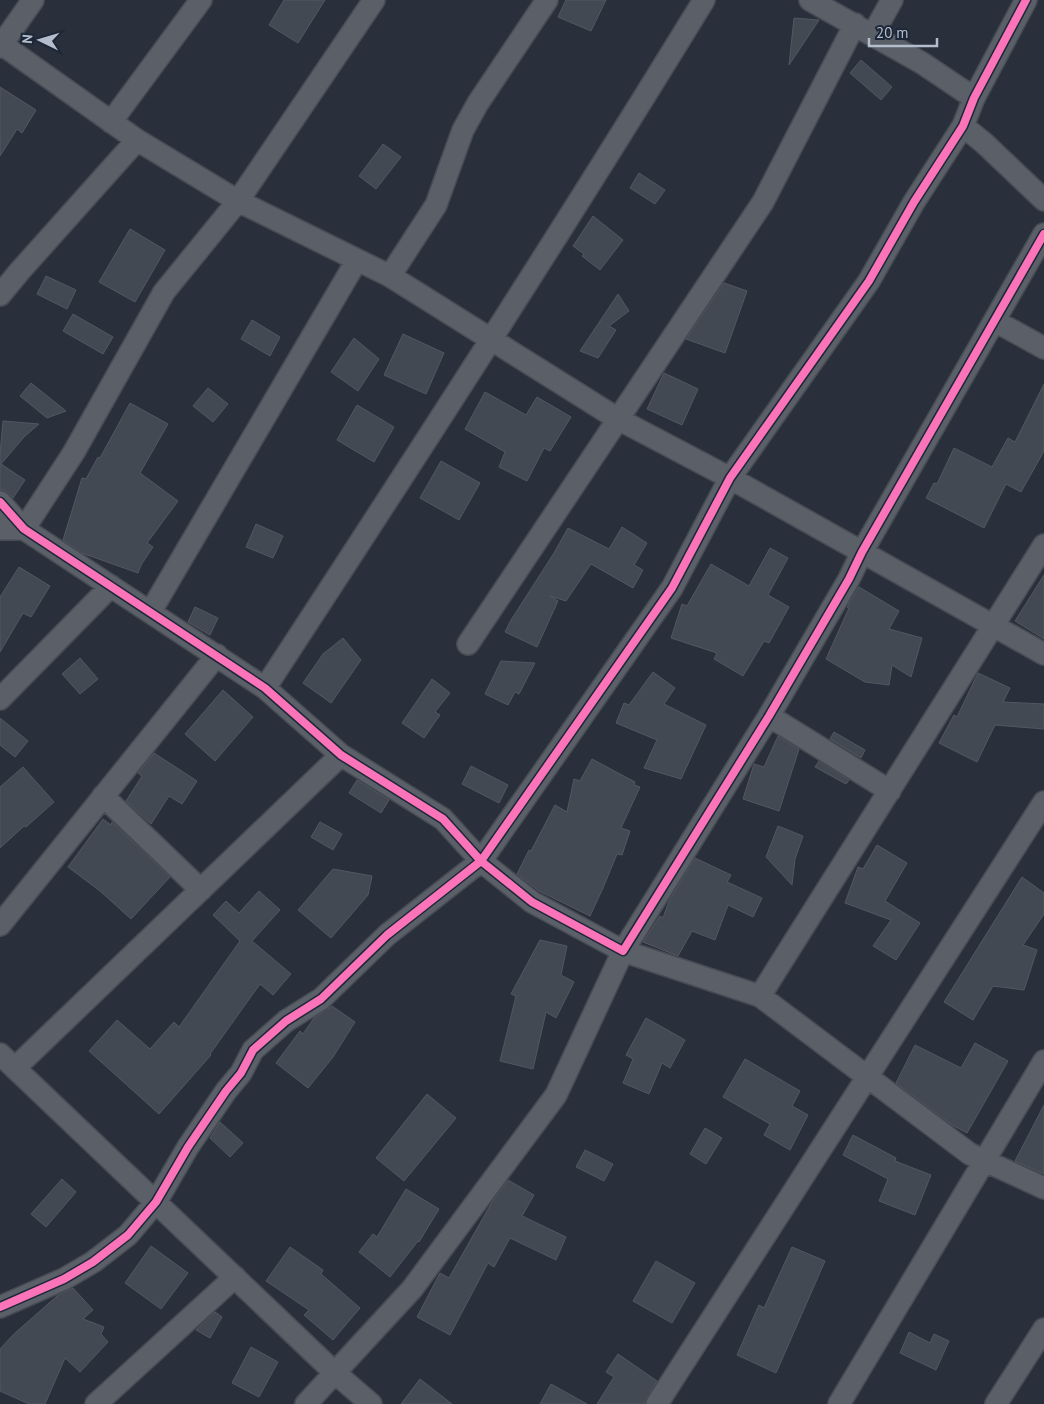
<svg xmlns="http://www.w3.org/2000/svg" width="1044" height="1404" font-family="'PT Sans',sans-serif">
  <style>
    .building { fill: #434952; stroke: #525862 }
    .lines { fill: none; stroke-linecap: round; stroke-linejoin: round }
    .street-casing { stroke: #464b54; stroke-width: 24 }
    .street { stroke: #5a5f68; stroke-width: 21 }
    .cycleway-casing { stroke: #1c2737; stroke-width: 11 }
    .cycleway { stroke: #fb73b8; stroke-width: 8 }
  </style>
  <rect width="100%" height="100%" fill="#2a303b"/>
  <path class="building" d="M 284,0 L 325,0 L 298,43 L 269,25 Z
    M 566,0 L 606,0 L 591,31 L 558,17 Z
    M 794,18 L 819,20 L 789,65 Z
    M 861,60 L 892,87 L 881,100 L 850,73 Z
    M 0,87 L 36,110 L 22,133 L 17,129 L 0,156 Z
    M 383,144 L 401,157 L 376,189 L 359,176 Z
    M 639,173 L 665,190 L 655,204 L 630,188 Z
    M 593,216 L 623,240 L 600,270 L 582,256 L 584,254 L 573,246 Z
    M 130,229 L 165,250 L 135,302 L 99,282 Z
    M 46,276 L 76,290 L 67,309 L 37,294 Z
    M 724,283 L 747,291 L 725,353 L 686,339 Z
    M 618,294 L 629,311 L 609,326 L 616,330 L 598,358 L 580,351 Z
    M 73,314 L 113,337 L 103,354 L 63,331 Z
    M 252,320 L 280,337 L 270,356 L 241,339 Z
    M 403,334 L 444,353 L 426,394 L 384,375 Z
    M 354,338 L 379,359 L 358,391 L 331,372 Z
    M 664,373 L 698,389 L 682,425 L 647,409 Z
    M 31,383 L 66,411 L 47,418 L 20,396 Z
    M 1044,384 L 1044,451 L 1021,492 L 1006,484 L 984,528 L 926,498 L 934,483 L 937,484 L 954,448 L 992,467 L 1008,438 L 1015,442 Z
    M 208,388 L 228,404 L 213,422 L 193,406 Z
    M 485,392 L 526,415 L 537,397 L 571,417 L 550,451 L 544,448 L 527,481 L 499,467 L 505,452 L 465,429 Z
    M 130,403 L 168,424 L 140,473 L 178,501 L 147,543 L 153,547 L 141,565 L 138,573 L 82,553 L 63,540 L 82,478 L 86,479 L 98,457 L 100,458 Z
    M 357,405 L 394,427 L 374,462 L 337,440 Z
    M 3,421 L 39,424 L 24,437 L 1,464 L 25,480 L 13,498 L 4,490 L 0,490 L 0,454 Z
    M 441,461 L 480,483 L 459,520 L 420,498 Z
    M 256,524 L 283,536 L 273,558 L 246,547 Z
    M 622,527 L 647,543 L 634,565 L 643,570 L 633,588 L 591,564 L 566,601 L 550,596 L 558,601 L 537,647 L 505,632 L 511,620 L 554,553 L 568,528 L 609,549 Z
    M 770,548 L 788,558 L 768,595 L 789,607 L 769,643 L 764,641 L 743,676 L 714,659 L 717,653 L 671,638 L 682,604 L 687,606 L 711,564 L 749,586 Z
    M 19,567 L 50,586 L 31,617 L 23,613 L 0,652 L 0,597 Z
    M 1044,575 L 1044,639 L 1015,621 Z
    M 859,587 L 899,611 L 889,629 L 922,638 L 911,677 L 892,665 L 889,685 L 865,682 L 826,659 L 849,608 L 847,607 Z
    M 195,607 L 218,618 L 210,635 L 188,622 Z
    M 343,638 L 361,660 L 331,703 L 303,683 L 323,654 Z
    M 80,658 L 98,679 L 80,694 L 62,674 Z
    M 501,661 L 535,663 L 519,694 L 515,692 L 508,705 L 485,694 Z
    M 653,672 L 675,688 L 664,704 L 706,725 L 681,779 L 644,768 L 657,740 L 616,723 L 624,703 L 629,705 Z
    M 978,673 L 1010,688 L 1003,702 L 1044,704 L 1044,729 L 995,725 L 977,762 L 939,743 L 954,715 L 957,717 Z
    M 432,679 L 450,693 L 435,712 L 440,715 L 424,738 L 402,723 Z
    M 223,690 L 253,717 L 215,761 L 185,734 Z
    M 0,718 L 28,741 L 15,757 L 0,745 Z
    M 834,732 L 865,750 L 861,758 L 830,739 Z
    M 778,736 L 799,749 L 779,811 L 743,799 L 754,764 L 764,767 Z
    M 154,753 L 197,781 L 182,804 L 169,796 L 151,824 L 126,801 L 142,776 L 138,773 Z
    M 592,759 L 635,782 L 634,785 L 640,787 L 621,828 L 630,831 L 622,855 L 617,854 L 603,888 L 590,916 L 539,891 L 517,874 L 529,850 L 531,851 L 555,805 L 567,812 L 574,779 L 580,781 Z
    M 819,761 L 849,780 L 846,784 L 815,767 Z
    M 471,766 L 508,785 L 499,803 L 462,784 Z
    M 23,767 L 54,802 L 26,827 L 24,826 L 0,848 L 0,787 Z
    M 357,780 L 389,800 L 381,813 L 349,793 Z
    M 103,819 L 111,825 L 112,822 L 170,877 L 131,919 L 100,891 L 68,867 Z
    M 320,822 L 342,834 L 333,850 L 311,837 Z
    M 778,826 L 803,836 L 795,859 L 792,885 L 766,857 Z
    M 877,845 L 907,863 L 885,901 L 920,923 L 896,960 L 873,946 L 891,920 L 845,903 L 858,867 L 863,869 Z
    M 695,858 L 731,875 L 727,882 L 762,898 L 753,917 L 728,905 L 715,940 L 692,931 L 678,956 L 643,942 L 660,916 L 663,918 L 669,901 Z
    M 333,869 L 372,876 L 368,895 L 331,938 L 298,910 Z
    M 1022,877 L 1044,893 L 1044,914 L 1023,945 L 1037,950 L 1024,990 L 993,986 L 973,1020 L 944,1002 Z
    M 259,891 L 280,910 L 252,941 L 291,974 L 273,995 L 260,984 L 210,1054 L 211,1055 L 159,1114 L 89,1051 L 117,1020 L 150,1049 L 174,1022 L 179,1027 L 240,941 L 213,915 L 226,901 L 239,913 Z
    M 540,940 L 567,946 L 561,975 L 574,982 L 556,1018 L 546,1012 L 533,1069 L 500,1061 L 516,996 L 511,994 Z
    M 332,1006 L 355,1022 L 333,1057 L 308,1088 L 276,1063 L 300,1031 L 303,1034 L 314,1018 Z
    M 646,1018 L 685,1040 L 670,1068 L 662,1063 L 649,1094 L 623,1083 L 633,1059 L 626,1055 Z
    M 975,1043 L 1008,1061 L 967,1133 L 952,1125 L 896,1083 L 915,1045 L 961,1068 Z
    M 745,1059 L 800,1091 L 792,1106 L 808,1115 L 790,1150 L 764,1135 L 770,1124 L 723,1097 Z
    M 427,1094 L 456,1118 L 404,1181 L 376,1158 Z
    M 1044,1105 L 1044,1174 L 1015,1161 Z
    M 220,1122 L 243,1143 L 230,1157 L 210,1138 Z
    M 705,1128 L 722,1138 L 706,1164 L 690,1154 Z
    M 853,1135 L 896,1158 L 895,1161 L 931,1175 L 915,1215 L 879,1201 L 888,1179 L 843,1155 Z
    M 585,1150 L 613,1164 L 604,1181 L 576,1167 Z
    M 62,1179 L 76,1192 L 46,1227 L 31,1214 Z
    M 508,1180 L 534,1195 L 522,1216 L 566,1237 L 556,1260 L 510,1238 L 494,1267 L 488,1263 L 450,1335 L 417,1317 L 440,1273 L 449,1278 L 492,1202 Z
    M 406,1189 L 439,1209 L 419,1242 L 418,1241 L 390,1277 L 359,1252 L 373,1234 L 377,1237 Z
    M 151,1246 L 188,1273 L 161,1309 L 125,1283 Z
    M 290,1247 L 323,1270 L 321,1274 L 360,1308 L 333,1340 L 304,1315 L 309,1310 L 266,1281 Z
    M 792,1247 L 825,1261 L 776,1373 L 737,1355 L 759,1305 L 764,1308 Z
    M 656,1261 L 695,1283 L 672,1323 L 633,1301 Z
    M 73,1288 L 93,1310 L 83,1319 L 104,1327 L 101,1334 L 108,1342 L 80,1372 L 65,1358 L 45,1404 L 29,1404 L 0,1391 L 0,1349 L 14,1334 L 57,1296 Z
    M 215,1312 L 222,1317 L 210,1338 L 196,1330 Z
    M 909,1332 L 930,1343 L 934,1334 L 949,1341 L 936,1370 L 900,1353 Z
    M 251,1347 L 278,1362 L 259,1397 L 232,1383 Z
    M 618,1354 L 657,1381 L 644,1404 L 597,1404 L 614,1377 L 606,1372 Z
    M 420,1379 L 452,1404 L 401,1404 Z
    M 551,1384 L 587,1404 L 540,1404 Z"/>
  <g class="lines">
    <defs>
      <path id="street" d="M 810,0 L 922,63 L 974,98
        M 873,34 L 892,0
        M 0,43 L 137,140 L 238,201 L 390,276 L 618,419 L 730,478 L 1044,654
        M 0,47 L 33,0
        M 111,122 L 201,0
        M 963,126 L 984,143 L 1044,200
        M 390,276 L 436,205 L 463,130 L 478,103 L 547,0
        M 0,295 L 19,272 L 137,140
        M 995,321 L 1044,348
        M 0,502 L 24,529 L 265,688 L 341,755 L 443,819 L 481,861 L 532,902 L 623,951 L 769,716 L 849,579 L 862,552 L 1044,234
        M 0,529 L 24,529 L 74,452 L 164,292 L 238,201 L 374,0
        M 151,611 L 357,260
        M 468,644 L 763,202 L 855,24
        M 265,688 C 414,460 562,232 704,0
        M 0,699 L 111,586
        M 769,716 L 890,791
        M 103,796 L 201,890
        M 0,925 L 217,655
        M 760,996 L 1044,545
        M 0,1054 L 334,1372 L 371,1404
        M 15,1068 L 341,755
        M 0,1307 L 64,1279 L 93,1262 L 128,1235 L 156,1202 L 188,1147 L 226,1091 L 241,1073 L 253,1050 L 286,1021 L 321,999 L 387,935 L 481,861 L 672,588 L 730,478 L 869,281 L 914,202 L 963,126 L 974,98 L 1026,0
        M 96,1404 L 235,1277
        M 306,1404 L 412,1289 L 556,1095 L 623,951 L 760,996 L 970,1154 L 1044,1188
        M 657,1404 L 1044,802
        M 839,1404 L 1044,1061
        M 996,1404 L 1044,1329"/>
    </defs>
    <use href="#street" class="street-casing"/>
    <use href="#street" class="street"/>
    <defs>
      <path id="cycleway" d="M 0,502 L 24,529 L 265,688 L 341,755 L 443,819 L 481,861 L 532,902 L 623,951 L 769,716 L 849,579 L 862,552 L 1044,234
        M 0,1307 L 64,1279 L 93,1262 L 128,1235 L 156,1202 L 188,1147 L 226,1091 L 241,1073 L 253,1050 L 286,1021 L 321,999 L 387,935 L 481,861 L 672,588 L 730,478 L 869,281 L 914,202 L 963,126 L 974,98 L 1026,0"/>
    </defs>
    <use href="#cycleway" class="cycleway-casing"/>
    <use href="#cycleway" class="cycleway"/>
  </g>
  <g transform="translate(40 40) rotate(275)" stroke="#1c2737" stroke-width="4" paint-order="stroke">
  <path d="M0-4L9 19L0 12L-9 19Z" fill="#b4bdcc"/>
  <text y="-8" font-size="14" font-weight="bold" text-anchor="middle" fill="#b4bdcc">N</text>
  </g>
  <path d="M869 38v8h68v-8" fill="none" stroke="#b4bdcc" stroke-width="2.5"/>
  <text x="876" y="38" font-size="15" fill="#b4bdcc" stroke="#1c2737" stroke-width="4" paint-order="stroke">20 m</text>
</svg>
